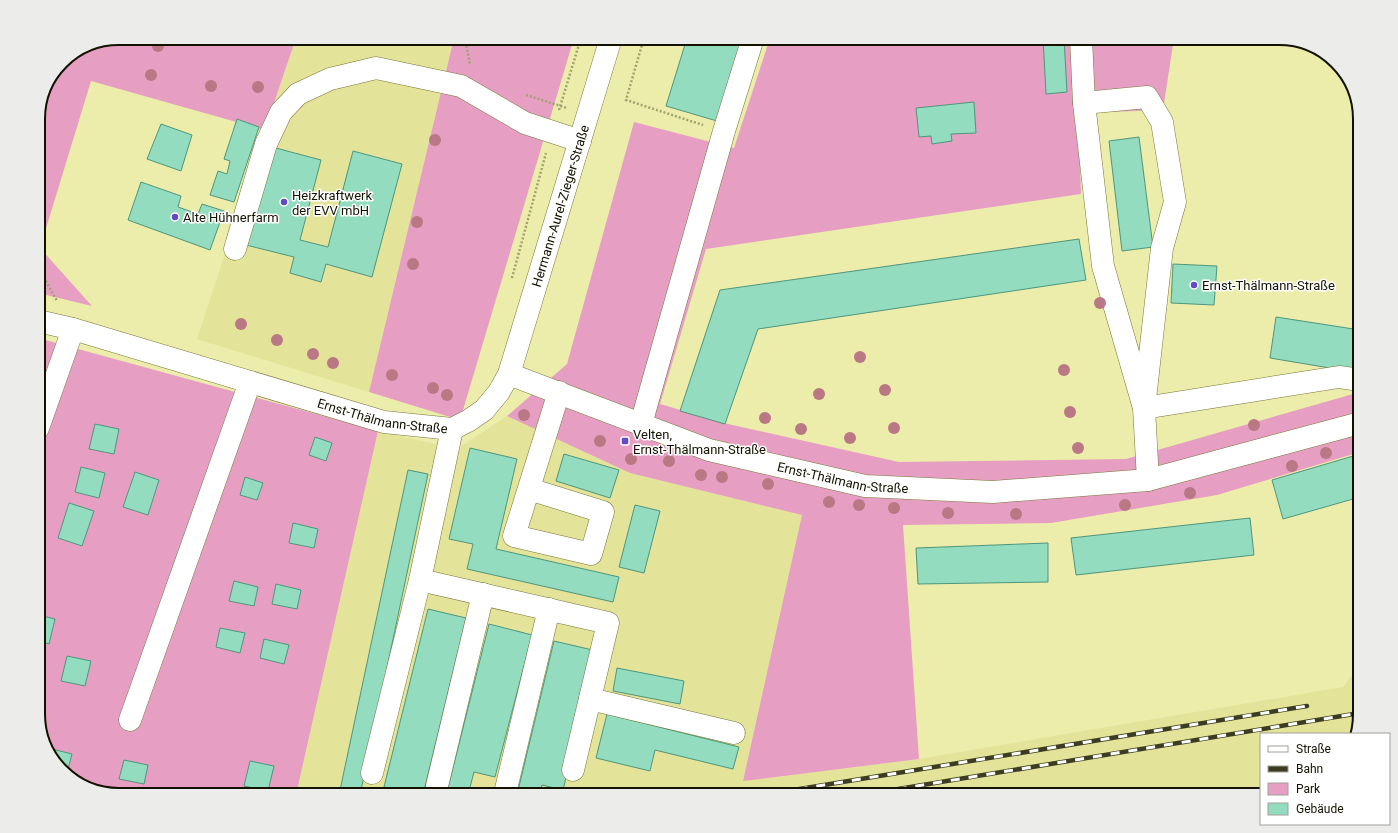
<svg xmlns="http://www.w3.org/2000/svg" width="1398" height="833" font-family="Roboto,sans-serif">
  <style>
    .built { fill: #e3e399 }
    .green { fill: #e69fc3 }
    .building { fill: #93dcbf; stroke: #4e967c }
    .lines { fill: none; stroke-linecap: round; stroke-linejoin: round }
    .minor-casing { stroke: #787739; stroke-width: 23 }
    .path { stroke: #a1a170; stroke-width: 2.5; stroke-dasharray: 2 2; stroke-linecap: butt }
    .minor { stroke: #fff; stroke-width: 22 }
    .rail-casing { stroke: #3d3c21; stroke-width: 4.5 }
    .rail { stroke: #fff; stroke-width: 3; stroke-dasharray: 9; stroke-linecap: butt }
    .tree { fill: #b97884 }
    .poi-dot { fill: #644ac3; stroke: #fff; stroke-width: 1.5 }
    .labels { text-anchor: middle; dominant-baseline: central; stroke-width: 3; stroke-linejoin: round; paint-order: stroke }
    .poi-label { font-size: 13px; fill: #131200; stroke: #fff; text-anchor: start }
    .street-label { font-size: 13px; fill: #131200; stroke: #fff }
    .rim { fill: none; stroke: #131200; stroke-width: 2 }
  </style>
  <rect width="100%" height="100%" fill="#ececab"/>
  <path class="built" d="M 296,38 L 454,38 L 369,392 L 197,339 Z
    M 507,416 L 630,473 L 802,515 L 743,781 L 919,759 L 1343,687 L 1351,676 L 1360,674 L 1360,714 L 1355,734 L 1261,734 L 1261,795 L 296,795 L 378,431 L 457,449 Z"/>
  <path class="green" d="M 119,38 L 296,38 L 265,130 L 91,81 L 40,248 L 92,306 L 38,293 L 38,114 L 44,88 L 62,62 L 88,44 Z
    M 454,38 L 574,38 L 460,420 L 369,392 Z
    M 770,38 L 1174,38 L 1163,110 L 1078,113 L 1081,194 L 706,249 L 660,404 L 728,424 L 899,462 L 1126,459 L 1360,392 L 1360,452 L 1217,495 L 1051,523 L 903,525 L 919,759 L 743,781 L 802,515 L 630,473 L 507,416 L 567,364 L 634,122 L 734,148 Z
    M 38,338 L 378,431 L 296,795 L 119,795 L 78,784 L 49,755 L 38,719 Z"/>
  <path class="building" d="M 687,38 L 744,38 L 717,121 L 666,106 Z
    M 1043,38 L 1064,38 L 1067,92 L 1046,94 Z
    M 974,102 L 976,133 L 951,134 L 952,141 L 932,144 L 931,136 L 919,137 L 916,108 Z
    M 237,119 L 259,127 L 234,202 L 210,195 L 218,171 L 227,174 L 230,161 L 224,159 Z
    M 161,124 L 192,135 L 181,171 L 147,159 Z
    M 1139,137 L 1153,247 L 1122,251 L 1109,141 Z
    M 272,147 L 321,160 L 300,240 L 328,247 L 353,151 L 402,164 L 372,277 L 326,264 L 321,282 L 290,273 L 294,257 L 246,245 Z
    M 141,182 L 181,196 L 178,207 L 198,214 L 202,204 L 224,211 L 210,250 L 128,220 Z
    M 1079,239 L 1086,280 L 758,329 L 725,424 L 680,411 L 720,290 Z
    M 1173,264 L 1217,266 L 1214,305 L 1171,303 Z
    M 1276,317 L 1360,330 L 1360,373 L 1270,358 Z
    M 95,424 L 119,429 L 114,454 L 89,449 Z
    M 315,437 L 332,443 L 326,461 L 309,455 Z
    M 470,448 L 517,459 L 496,549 L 619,577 L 613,602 L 467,569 L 473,544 L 449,539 Z
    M 564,454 L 619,470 L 610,498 L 556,481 Z
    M 1360,454 L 1360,497 L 1283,519 L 1272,480 Z
    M 81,467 L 105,473 L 99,498 L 75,492 Z
    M 408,470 L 428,474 L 360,795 L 339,795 Z
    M 135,472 L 159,480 L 148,515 L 123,507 Z
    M 245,477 L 263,483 L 257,500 L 240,495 Z
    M 69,503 L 94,511 L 82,546 L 58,538 Z
    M 635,505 L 660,511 L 644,573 L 619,567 Z
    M 1250,518 L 1254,555 L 1076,575 L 1071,538 Z
    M 293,523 L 318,529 L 314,548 L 289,543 Z
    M 1048,543 L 1048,582 L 918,584 L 916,548 Z
    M 234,581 L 258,587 L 254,606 L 229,601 Z
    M 276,584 L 301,590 L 297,609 L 272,604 Z
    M 428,609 L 466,618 L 423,795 L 415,795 L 384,787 Z
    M 38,615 L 55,619 L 49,644 L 38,641 Z
    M 489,624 L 532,635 L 495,777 L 474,772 L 468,795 L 460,795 L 447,792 Z
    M 220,628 L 245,633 L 240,653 L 216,647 Z
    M 264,639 L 289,645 L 284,664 L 260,658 Z
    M 554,641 L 597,651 L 563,790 L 542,785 L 539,795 L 517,795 Z
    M 67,656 L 91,661 L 85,686 L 61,681 Z
    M 617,668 L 684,681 L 680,704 L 613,691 Z
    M 607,714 L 739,747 L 733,769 L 655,750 L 650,771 L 596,758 Z
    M 48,748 L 72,754 L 67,773 L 49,755 Z
    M 124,760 L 148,765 L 144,784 L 119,779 Z
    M 250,761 L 274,766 L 268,791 L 244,786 Z"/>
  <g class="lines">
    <defs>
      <g id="minor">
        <path d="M 1081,38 L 1084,103 L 1103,266 L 1144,408 L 1148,480"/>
        <path d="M 1084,103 L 1147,97 L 1162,122 L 1175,202 L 1162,248 L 1144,408 L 1339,377 L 1360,380"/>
        <path d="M 235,249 L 266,144 L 281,112 L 298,94 L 330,79 L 376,68 L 461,86 L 525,123 L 580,141"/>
        <path id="s1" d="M 38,321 L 73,329 L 384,422 L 452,429 L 468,421 L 484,410 L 499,392 L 509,374 L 611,38"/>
        <path id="s2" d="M 509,374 L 709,450 L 865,486 L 993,492 L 1148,480 L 1360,423"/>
        <path d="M 641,424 L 724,131 L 753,38"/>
        <path d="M 38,428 L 73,329"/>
        <path d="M 529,489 L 603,512 L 591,554 L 514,536 L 559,392"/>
        <path d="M 420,580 L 608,623 L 573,770"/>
        <path d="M 590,699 L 734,733"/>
        <path d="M 130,720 L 250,382"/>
        <path d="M 372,773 L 420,580 L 452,429"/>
        <path d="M 437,786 L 483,594"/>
        <path d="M 506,789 L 549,609"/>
      </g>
    </defs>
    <use href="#minor" class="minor-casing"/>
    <path class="path" d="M 465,38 L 470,65
      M 644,38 L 626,100 L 703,125
      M 526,95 L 567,108
      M 559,110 L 581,38
      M 38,267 L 57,301
      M 512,278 L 546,153"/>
    <use href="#minor" class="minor"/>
    <defs>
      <path id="rail" d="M 763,795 L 1307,706
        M 862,795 L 1360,713"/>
    </defs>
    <use href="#rail" class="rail-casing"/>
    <use href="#rail" class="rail"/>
  </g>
  <g class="tree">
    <circle cx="158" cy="46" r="6"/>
    <circle cx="151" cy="75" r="6"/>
    <circle cx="211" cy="86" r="6"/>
    <circle cx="258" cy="87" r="6"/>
    <circle cx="435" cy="140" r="6"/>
    <circle cx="417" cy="222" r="6"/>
    <circle cx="413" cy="264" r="6"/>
    <circle cx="1100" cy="303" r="6"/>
    <circle cx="241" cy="324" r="6"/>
    <circle cx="277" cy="340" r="6"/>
    <circle cx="313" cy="354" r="6"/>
    <circle cx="860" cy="357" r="6"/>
    <circle cx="333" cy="363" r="6"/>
    <circle cx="1064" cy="370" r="6"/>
    <circle cx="392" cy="375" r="6"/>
    <circle cx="433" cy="388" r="6"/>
    <circle cx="885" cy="390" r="6"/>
    <circle cx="819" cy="394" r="6"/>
    <circle cx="447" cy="395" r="6"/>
    <circle cx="1070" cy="412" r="6"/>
    <circle cx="524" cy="415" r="6"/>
    <circle cx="765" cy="418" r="6"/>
    <circle cx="1254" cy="425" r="6"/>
    <circle cx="894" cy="428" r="6"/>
    <circle cx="801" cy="429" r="6"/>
    <circle cx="850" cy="438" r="6"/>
    <circle cx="600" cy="441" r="6"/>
    <circle cx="1078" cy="448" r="6"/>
    <circle cx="1326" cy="453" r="6"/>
    <circle cx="631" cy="459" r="6"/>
    <circle cx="669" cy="461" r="6"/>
    <circle cx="1292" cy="466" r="6"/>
    <circle cx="701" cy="475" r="6"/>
    <circle cx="722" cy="477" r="6"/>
    <circle cx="768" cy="484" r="6"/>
    <circle cx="1190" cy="493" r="6"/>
    <circle cx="829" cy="502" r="6"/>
    <circle cx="859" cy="505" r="6"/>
    <circle cx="1125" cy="505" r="6"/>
    <circle cx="894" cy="508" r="6"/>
    <circle cx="948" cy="513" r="6"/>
    <circle cx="1016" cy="514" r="6"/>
  </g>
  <g class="poi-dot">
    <circle cx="284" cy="202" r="4"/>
    <circle cx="175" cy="217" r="4"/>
    <circle cx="1194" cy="285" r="4"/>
    <rect x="621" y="437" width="8" height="8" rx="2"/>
  </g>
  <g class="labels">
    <g class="poi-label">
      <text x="292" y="195">Heizkraftwerk<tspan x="292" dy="15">der EVV mbH</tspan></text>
      <text x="183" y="217">Alte Hühnerfarm</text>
      <text x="1202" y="285">Ernst-Thälmann-Straße</text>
      <text x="633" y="434">Velten,<tspan x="633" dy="15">Ernst-Thälmann-Straße</tspan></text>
    </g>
    <g class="street-label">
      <text stroke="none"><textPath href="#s1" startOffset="686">Hermann-Aurel-Zieger-Straße</textPath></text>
      <text stroke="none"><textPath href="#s1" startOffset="358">Ernst-Thälmann-Straße</textPath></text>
      <text stroke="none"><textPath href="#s2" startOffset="351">Ernst-Thälmann-Straße</textPath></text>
    </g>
  </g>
  <path d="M0 0H1398V833H0ZM119 45H1279A74 74 0 0 1 1353 119V714A74 74 0 0 1 1279 788H119A74 74 0 0 1 45 714V119A74 74 0 0 1 119 45Z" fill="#ececeb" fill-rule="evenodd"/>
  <path class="rim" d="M119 45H1279A74 74 0 0 1 1353 119V714A74 74 0 0 1 1279 788H119A74 74 0 0 1 45 714V119A74 74 0 0 1 119 45Z"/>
  <rect x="1260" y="733" width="130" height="92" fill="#ffffff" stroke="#a1a099"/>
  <rect x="1268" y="746" width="20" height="6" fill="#ffffff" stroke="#a1a099"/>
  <text x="1296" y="753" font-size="12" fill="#131200">Straße</text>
  <rect x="1268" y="766" width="20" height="6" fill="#3d3c21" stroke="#a1a099"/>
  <text x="1296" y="773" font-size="12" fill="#131200">Bahn</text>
  <rect x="1268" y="783" width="20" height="12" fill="#e69fc3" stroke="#a1a099"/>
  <text x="1296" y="793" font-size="12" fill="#131200">Park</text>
  <rect x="1268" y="803" width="20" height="12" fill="#93dcbf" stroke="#a1a099"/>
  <text x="1296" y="813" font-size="12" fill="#131200">Gebäude</text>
</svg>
